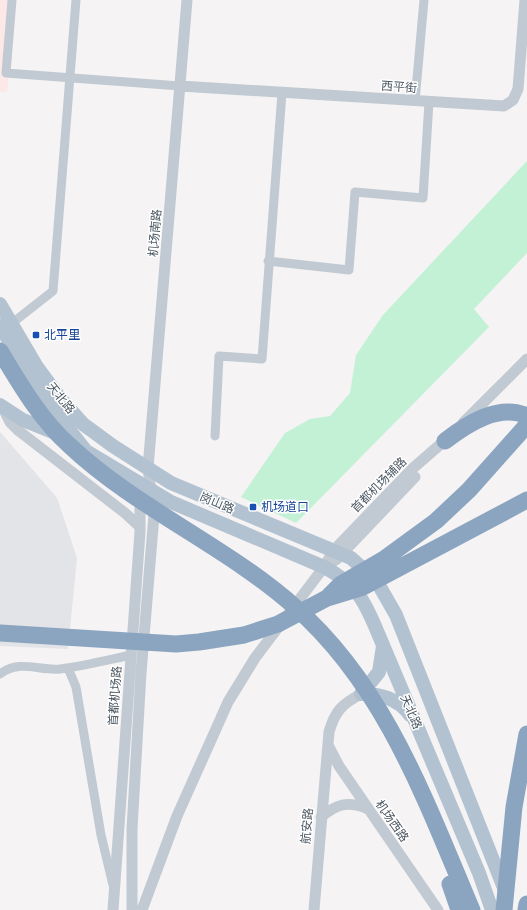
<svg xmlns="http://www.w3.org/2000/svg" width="527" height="910" font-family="Helvetica,'Noto Sans SC',sans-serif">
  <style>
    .medical { fill: #fce8e6 }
    .airport { fill: #e2e4e7 }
    .green { fill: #c3f1d5 }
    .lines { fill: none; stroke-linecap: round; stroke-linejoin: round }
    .minor { stroke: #c1cad2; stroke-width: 9 }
    .tertiary { stroke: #c1cad2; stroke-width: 11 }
    .primary { stroke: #b3c2d1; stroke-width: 14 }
    .motorway { stroke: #8ba5c1; stroke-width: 17 }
    .transit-dot { fill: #1a4fb4; stroke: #fff; stroke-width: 1.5 }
    .labels { text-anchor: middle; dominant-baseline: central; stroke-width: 3; stroke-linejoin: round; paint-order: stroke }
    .street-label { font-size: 12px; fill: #4a5661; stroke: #fff }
    .transit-label { font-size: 12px; fill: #164399; stroke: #fff; text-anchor: start }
  </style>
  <rect width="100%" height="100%" fill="#f5f3f3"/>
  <path class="medical" d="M 0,0 L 15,0 L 7,92 L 0,92 Z"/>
  <path class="airport" d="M 0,432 L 57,498 L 77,558 L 68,649 L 0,646 Z"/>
  <path class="green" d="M 527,161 L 527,253 L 474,309 L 489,327 L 296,523 L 241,497 L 285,433 L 310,419 L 330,416 L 350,393 L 356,355 L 383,315 Z"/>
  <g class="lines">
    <path class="minor" d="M 12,0 L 6,73 L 180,86
      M 415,101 L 424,0
      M 268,261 L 349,270 L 355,192 L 423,198 L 429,102
      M 11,324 L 53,291 L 76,0
      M 215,436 L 219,356 L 262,359 L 282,93
      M 68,668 L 76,687 L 101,835 L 113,885
      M 0,674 C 19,659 39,671 60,669 C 84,666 108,660 131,655"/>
    <path class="tertiary" d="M 180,86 L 504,106 L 513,100 L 518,89 L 525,0
      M 3,408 L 10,422 L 19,431 L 125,513 L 139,526
      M 463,423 L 527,359
      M 324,567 L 337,559 L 415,477
      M 328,745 L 339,766 L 438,910
      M 321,817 C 337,804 347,801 366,808
      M 113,910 L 140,532 L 140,496
      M 132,910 L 132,829 L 141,673 L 154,515 L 148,468 L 187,0
      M 142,910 L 177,816 L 220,720 L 228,702 L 255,658 L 324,567 L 334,550 L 412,469 L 450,436
      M 314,910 L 329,732 C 335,711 342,704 361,694"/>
    <path class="primary" d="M 0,304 L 37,367 L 60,398 L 83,424 L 113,446 L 171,483 L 351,558 L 360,566 L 380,587 L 396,615 L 506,893
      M 0,326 L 39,391 L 86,451 L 171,502 L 324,567 C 362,587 367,608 383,645 L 479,873 L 492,910
      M 0,405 L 23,420 L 58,434
      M 361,694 C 379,693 399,699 410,715
      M 361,694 L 379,672 L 383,646"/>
    <path class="motorway" d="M 0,351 C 20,384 40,419 69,445 C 137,509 225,545 295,607 C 386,687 426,802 472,910
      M 445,441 C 467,424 499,403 527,416
      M 329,596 L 341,584 L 384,559 L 436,521 L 469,490 L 527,425
      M 0,633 L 176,644 L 199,642 L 244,635 L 278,624 L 327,598 L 363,587 L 527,500
      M 450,884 L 459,910
      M 504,910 L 514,807 L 527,734
      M 526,910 L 527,904"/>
  </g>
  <g class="transit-dot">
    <rect x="32" y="331" width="8" height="8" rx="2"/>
    <rect x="249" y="503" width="8" height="8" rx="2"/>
  </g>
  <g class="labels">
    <g class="street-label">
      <text transform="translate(399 87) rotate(4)">西平街</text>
      <text transform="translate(155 233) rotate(-85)">机场南路</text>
      <text transform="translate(61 398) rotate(51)">天北路</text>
      <text transform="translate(379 485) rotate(-45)">首都机场辅路</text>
      <text transform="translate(217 503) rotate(23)">岗山路</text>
      <text transform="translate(115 696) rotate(-86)">首都机场路</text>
      <text transform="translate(411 712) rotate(67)">天北路</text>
      <text transform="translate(392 821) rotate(55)">机场西路</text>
      <text transform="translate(307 826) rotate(-85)">航安路</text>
    </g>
    <g class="transit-label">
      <text x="44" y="335">北平里</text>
      <text x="261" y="507">机场道口</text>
    </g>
  </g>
</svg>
